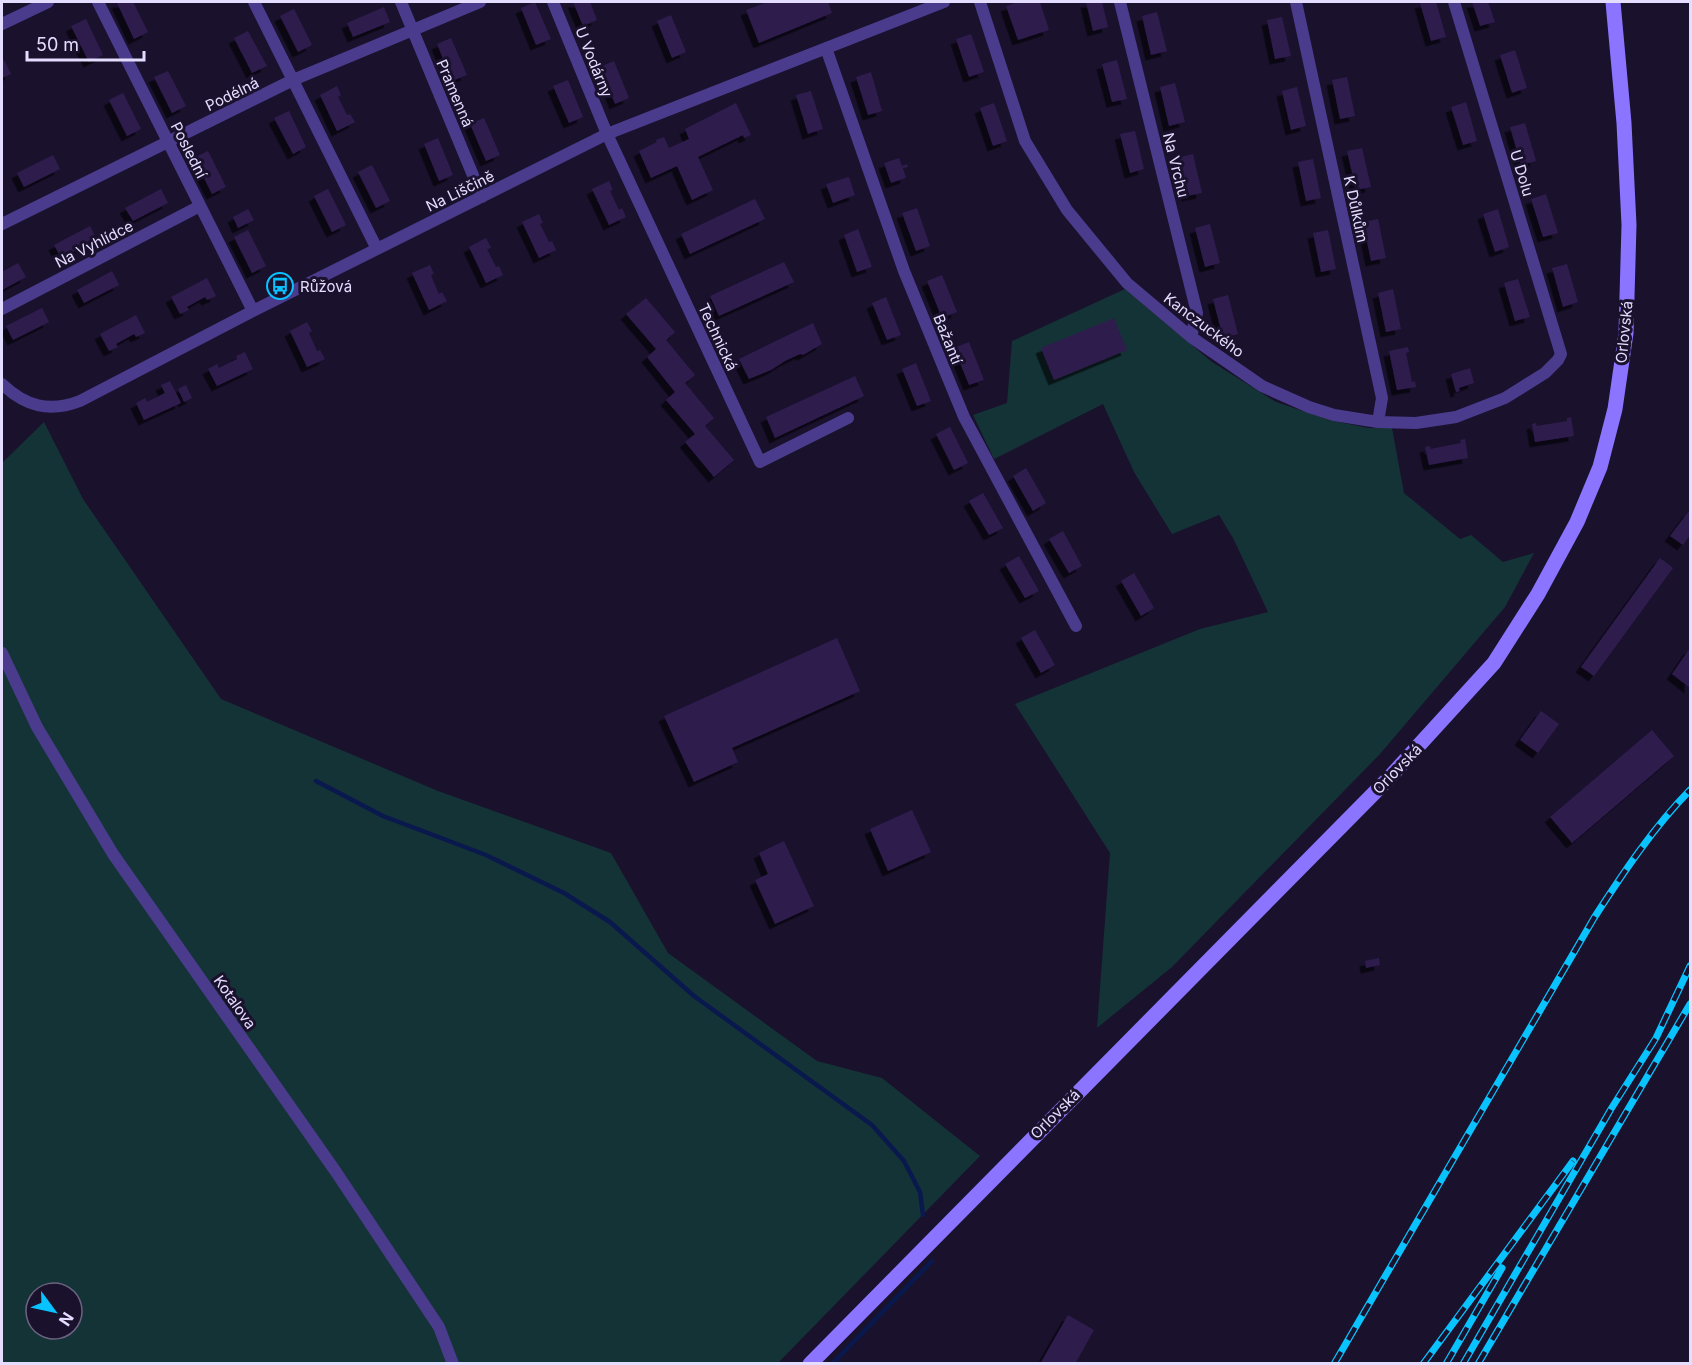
<svg xmlns="http://www.w3.org/2000/svg" width="1692" height="1365" font-family="Inter,sans-serif">
  <style>
    .green { fill: #143337; fill-rule: evenodd }
    .lines { fill: none; stroke-linecap: round; stroke-linejoin: round }
    .stream { stroke: #0a194d; stroke-width: 4.5 }
    .building { fill: #2e1c4e; filter: url(#shadow) }
    .street { stroke: #4a3b8d; stroke-width: 12 }
    .secondary { stroke: #8b74ff; stroke-width: 15 }
    .rail-casing { stroke: #09c3ff; stroke-width: 7 }
    .rail { stroke: #1a112d; stroke-width: 4.5; stroke-dasharray: 14; stroke-linecap: butt }
    .labels { text-anchor: middle; dominant-baseline: central; stroke-width: 6; stroke-linejoin: round; paint-order: stroke }
    .street-label { font-size: 15px; fill: #e5ddff; stroke: #1a112d }
    .poi-label { font-size: 15px; fill: #e5ddff; stroke: #1a112d; text-anchor: start }
  </style>
  <defs>
    <filter id="shadow"><feDropShadow dx="-5.5" dy="5.5" stdDeviation="0" flood-color="#0009"/></filter>
  </defs>
  <rect width="100%" height="100%" fill="#1a112d"/>
  <path class="green" d="M 1125,289 L 1212,362 L 1276,402 L 1333,421 L 1369,428 L 1392,428 L 1404,493 L 1460,539 L 1471,535 L 1503,562 L 1534,553 L 1505,607 L 1380,754 L 1172,967 L 1097,1028 L 1110,853 L 1015,704 L 1200,629 L 1268,612 L 1233,538 L 1219,515 L 1172,534 L 1134,472 L 1103,404 L 994,459 L 973,415 L 1007,403 L 1012,341 Z
    M 44,422 L 83,499 L 221,699 L 438,791 L 611,853 L 668,953 L 817,1061 L 882,1078 L 980,1156 L 778,1363 L 2,1364 L 2,463 ZM 36,1293 L 72,1293 L 72,1329 L 36,1329 Z"/>
  <g class="lines">
    <path class="stream" d="M 316,781 L 383,816 L 486,855 L 564,893 L 610,922 L 694,996 L 872,1125 L 904,1161 L 920,1192 L 923,1215
      M 832,1364 L 932,1261"/>
  </g>
  <path class="building" d="M 120,2 L 133,2 L 148,32 L 134,39 L 117,3 Z
    M 535,2 L 551,39 L 536,45 L 521,8 Z
    M 573,2 L 590,2 L 597,20 L 583,26 Z
    M 768,2 L 828,2 L 832,13 L 759,43 L 746,10 Z
    M 1019,2 L 1040,2 L 1049,30 L 1018,40 L 1006,6 Z
    M 1086,2 L 1102,2 L 1108,27 L 1093,31 Z
    M 1424,2 L 1436,2 L 1446,37 L 1431,41 L 1420,3 Z
    M 1472,2 L 1488,2 L 1495,22 L 1480,26 Z
    M 384,7 L 390,22 L 353,37 L 347,23 Z
    M 294,9 L 312,45 L 298,52 L 280,16 Z
    M 1157,12 L 1167,51 L 1151,55 L 1142,16 Z
    M 671,15 L 686,52 L 672,58 L 657,21 Z
    M 1282,17 L 1291,56 L 1275,59 L 1267,20 Z
    M 86,19 L 103,55 L 89,62 L 71,26 Z
    M 248,31 L 267,66 L 252,73 L 234,38 Z
    M 971,34 L 984,72 L 969,77 L 956,39 Z
    M 451,38 L 467,75 L 452,81 L 437,44 Z
    M 1515,50 L 1527,88 L 1512,93 L 1500,55 Z
    M 4,60 L 11,74 L 2,78 L 2,61 Z
    M 1117,60 L 1127,99 L 1112,102 L 1102,64 Z
    M 614,61 L 629,98 L 615,104 L 600,67 Z
    M 168,71 L 186,106 L 172,113 L 154,77 Z
    M 871,72 L 882,111 L 868,115 L 856,77 Z
    M 1347,77 L 1355,116 L 1340,119 L 1332,80 Z
    M 568,80 L 583,117 L 569,123 L 553,86 Z
    M 1175,83 L 1185,122 L 1169,126 L 1160,87 Z
    M 337,86 L 341,95 L 338,97 L 347,115 L 350,114 L 355,122 L 337,131 L 320,95 Z
    M 1297,87 L 1306,126 L 1291,130 L 1282,91 Z
    M 811,91 L 823,129 L 808,134 L 796,95 Z
    M 123,93 L 141,129 L 127,136 L 109,100 Z
    M 1466,102 L 1477,141 L 1463,145 L 1451,107 Z
    M 736,103 L 751,135 L 744,138 L 743,135 L 698,157 L 713,190 L 692,200 L 677,166 L 651,178 L 639,151 L 657,142 L 656,140 L 664,137 L 669,148 L 689,139 L 685,129 Z
    M 994,103 L 1007,141 L 993,146 L 980,108 Z
    M 289,111 L 306,147 L 293,154 L 274,118 Z
    M 484,118 L 500,155 L 486,161 L 470,124 Z
    M 1525,123 L 1536,161 L 1521,165 L 1510,127 Z
    M 1135,131 L 1144,169 L 1130,173 L 1120,134 Z
    M 438,138 L 453,175 L 439,181 L 424,144 Z
    M 1362,148 L 1371,187 L 1356,190 L 1347,151 Z
    M 208,151 L 226,187 L 212,194 L 194,158 Z
    M 1193,154 L 1202,193 L 1187,196 L 1177,158 Z
    M 53,155 L 60,169 L 24,187 L 17,173 Z
    M 899,158 L 902,166 L 907,164 L 908,167 L 903,168 L 906,178 L 891,183 L 884,163 Z
    M 1313,159 L 1321,198 L 1306,201 L 1298,162 Z
    M 372,165 L 390,201 L 376,208 L 358,172 Z
    M 849,177 L 855,195 L 833,203 L 826,184 Z
    M 609,181 L 613,190 L 610,191 L 619,210 L 622,208 L 626,217 L 609,225 L 592,189 Z
    M 161,189 L 168,203 L 133,221 L 125,208 Z
    M 328,189 L 346,225 L 332,232 L 314,196 Z
    M 1546,194 L 1558,233 L 1543,237 L 1531,199 Z
    M 755,199 L 765,219 L 690,254 L 681,234 Z
    M 917,208 L 930,246 L 916,251 L 902,213 Z
    M 248,209 L 254,220 L 238,228 L 233,217 Z
    M 1498,209 L 1509,247 L 1495,252 L 1483,214 Z
    M 539,214 L 543,223 L 540,224 L 549,242 L 552,241 L 556,250 L 539,258 L 522,222 Z
    M 1378,219 L 1386,258 L 1371,261 L 1363,222 Z
    M 1210,224 L 1220,263 L 1205,267 L 1195,228 Z
    M 90,226 L 97,240 L 61,258 L 54,245 Z
    M 858,229 L 872,267 L 857,272 L 844,235 Z
    M 248,230 L 266,266 L 252,273 L 234,237 Z
    M 1328,230 L 1336,269 L 1321,272 L 1313,233 Z
    M 486,238 L 491,248 L 487,249 L 496,267 L 499,266 L 503,275 L 486,283 L 469,247 Z
    M 784,262 L 794,282 L 719,316 L 710,296 Z
    M 18,263 L 26,277 L 2,290 L 2,272 Z
    M 1567,264 L 1578,302 L 1563,307 L 1552,268 Z
    M 430,265 L 434,274 L 431,275 L 435,285 L 439,294 L 442,292 L 447,301 L 429,310 L 412,273 Z
    M 112,271 L 119,285 L 84,303 L 77,290 Z
    M 942,275 L 957,312 L 942,318 L 927,281 Z
    M 207,278 L 216,296 L 207,300 L 205,297 L 187,307 L 189,310 L 180,314 L 171,297 Z
    M 1518,279 L 1530,317 L 1515,321 L 1504,283 Z
    M 1393,289 L 1401,329 L 1386,332 L 1378,293 Z
    M 1228,295 L 1238,334 L 1223,338 L 1213,299 Z
    M 886,297 L 901,335 L 887,340 L 872,303 Z
    M 646,298 L 675,332 L 666,340 L 695,375 L 685,383 L 714,418 L 705,426 L 734,460 L 714,477 L 685,442 L 695,434 L 666,400 L 675,392 L 647,357 L 656,349 L 626,314 Z
    M 42,308 L 49,322 L 13,340 L 6,326 Z
    M 136,315 L 145,333 L 136,337 L 134,334 L 116,344 L 118,347 L 109,351 L 100,334 Z
    M 1114,318 L 1127,350 L 1054,380 L 1041,348 Z
    M 307,322 L 312,331 L 309,333 L 317,351 L 320,350 L 325,359 L 307,367 L 290,331 Z
    M 813,323 L 822,344 L 803,355 L 800,354 L 785,361 L 771,370 L 749,379 L 739,359 Z
    M 969,342 L 984,380 L 969,385 L 954,348 Z
    M 1408,347 L 1409,352 L 1406,353 L 1412,382 L 1415,381 L 1416,387 L 1397,390 L 1389,351 Z
    M 245,352 L 253,369 L 217,386 L 208,369 L 217,364 L 219,368 L 237,359 L 236,356 Z
    M 916,363 L 931,401 L 917,406 L 902,369 Z
    M 1470,368 L 1474,383 L 1459,388 L 1460,391 L 1456,392 L 1451,374 Z
    M 855,376 L 864,396 L 775,438 L 766,417 Z
    M 170,381 L 181,403 L 144,420 L 136,403 L 145,398 L 147,402 L 165,393 L 161,385 Z
    M 186,385 L 192,398 L 184,402 L 178,389 Z
    M 1571,417 L 1574,436 L 1535,442 L 1532,424 L 1536,423 L 1537,426 L 1567,421 L 1567,418 Z
    M 950,427 L 968,463 L 954,470 L 936,434 Z
    M 1465,439 L 1468,458 L 1429,465 L 1425,447 L 1430,446 L 1430,449 L 1461,443 L 1460,440 Z
    M 1026,468 L 1046,503 L 1033,511 L 1013,476 Z
    M 983,493 L 1003,528 L 989,535 L 969,501 Z
    M 1689,511 L 1690,513 L 1690,535 L 1683,545 L 1670,536 Z
    M 1063,531 L 1082,566 L 1069,573 L 1049,539 Z
    M 1019,556 L 1039,591 L 1025,598 L 1005,564 Z
    M 1660,558 L 1673,568 L 1594,676 L 1581,667 Z
    M 1134,573 L 1154,608 L 1141,616 L 1121,581 Z
    M 1035,630 L 1055,665 L 1041,673 L 1021,638 Z
    M 837,638 L 860,691 L 732,748 L 738,762 L 694,782 L 664,716 Z
    M 1690,648 L 1690,688 L 1672,674 Z
    M 1541,711 L 1559,724 L 1538,753 L 1520,740 Z
    M 1652,730 L 1674,756 L 1572,843 L 1550,817 Z
    M 912,810 L 931,852 L 888,871 L 870,829 Z
    M 784,841 L 814,906 L 775,924 L 755,880 L 768,874 L 759,853 Z
    M 1379,958 L 1380,965 L 1366,968 L 1365,961 Z
    M 1068,1315 L 1094,1330 L 1075,1364 L 1040,1364 Z"/>
  <g class="lines">
    <path class="street" d="M 98,2 L 253,311
      M 254,2 L 377,249
      M 401,2 L 482,197
      M 553,2 L 607,134 L 760,462 L 848,418
      M 980,2 L 1025,141 L 1067,210 L 1127,283 L 1191,337 L 1262,386 L 1309,407 L 1334,415 L 1378,422 L 1416,423 L 1456,417 L 1505,398 L 1545,373 L 1558,360 L 1561,354 L 1454,2
      M 1120,2 L 1197,313 L 1191,337
      M 1296,2 L 1382,398 L 1378,422
      M 2,24 L 48,2
      M 826,48 L 904,271 L 964,417 L 1076,626
      M 2,224 L 293,80 L 480,2
      M 2,309 L 200,206
      M 2,384 C 25,406 49,413 80,401 L 253,311 L 607,134 L 944,2
      M 2,653 L 37,727 L 113,854 L 336,1172 L 439,1327 L 453,1364"/>
    <path class="secondary" d="M 810,1364 L 1389,778 L 1494,663 L 1538,594 L 1577,522 L 1600,467 L 1615,409 L 1626,333 L 1629,225 L 1624,123 L 1613,2"/>
    <defs>
      <path id="rail" d="M 1334,1364 L 1594,918 C 1623,873 1653,828 1690,790
        M 1423,1364 L 1573,1161
        M 1446,1364 L 1502,1268
        M 1463,1364 L 1611,1109 L 1656,1038 L 1690,966
        M 1478,1364 L 1690,1004"/>
    </defs>
    <use href="#rail" class="rail-casing"/>
    <use href="#rail" class="rail"/>
  </g>
  <defs>
    <symbol id="bus-ring" viewBox="-11 -11 22 22"><circle r="9.5" fill="#1a112d" stroke="#09c3ff" stroke-width="1.5"/><path d="M-5-6H5V4H4V6H2V4H-2V6H-4V4H-5ZM-3.5-4V0h7V-4ZM-3.5 1.2v1.5H-2V1.2ZM2 1.2v1.5H3.5V1.2Z" fill="#09c3ff"/></symbol>
  </defs>
  <g fill-rule="evenodd">
    <use href="#bus-ring" x="265" y="271" width="30" height="30"/>
  </g>
  <g class="labels">
    <g class="street-label">
      <text transform="translate(594 62) rotate(68)">U Vodárny</text>
      <text transform="translate(455 93) rotate(67)">Pramenná</text>
      <text transform="translate(232 94) rotate(-26)">Podélná</text>
      <text transform="translate(189 150) rotate(63)">Poslední</text>
      <text transform="translate(1176 165) rotate(76)">Na Vrchu</text>
      <text transform="translate(1522 173) rotate(73)">U Dolu</text>
      <text transform="translate(460 191) rotate(-26)">Na Liščině</text>
      <text transform="translate(1356 209) rotate(78)">K Důlkům</text>
      <text transform="translate(94 244) rotate(-27)">Na Vyhlídce</text>
      <text transform="translate(1204 325) rotate(37)">Kanczuckého</text>
      <text transform="translate(1624 332) rotate(-84)">Orlovská</text>
      <text transform="translate(718 337) rotate(65)">Technická</text>
      <text transform="translate(948 339) rotate(68)">Bažantí</text>
      <text transform="translate(1397 769) rotate(-46)">Orlovská</text>
      <text transform="translate(235 1002) rotate(55)">Kotalova</text>
      <text transform="translate(1055 1114) rotate(-45)">Orlovská</text>
    </g>
    <g class="poi-label">
      <text x="300" y="286">Růžová</text>
    </g>
  </g>
  <rect width="1692" height="1365" fill="none" stroke="#e5ddff" stroke-width="6"/>
  <g transform="translate(54 1311) rotate(123)"><circle r="28" fill="#1a112d" stroke="#6b6381" stroke-width="1.5"/>
  <path d="M0-4.5L10 22L0 15L-10 22Z" fill="#09c3ff"/>
  <text y="-9" font-size="16" font-weight="bold" text-anchor="middle" fill="#e5ddff">N</text>
  </g>
  <path d="M27 51v9h117v-9" fill="none" stroke="#e5ddff" stroke-width="3"/>
  <text x="36" y="51" font-size="18" fill="#e5ddff" stroke="#1a112d" stroke-width="4.5" paint-order="stroke">50 m</text>
</svg>
